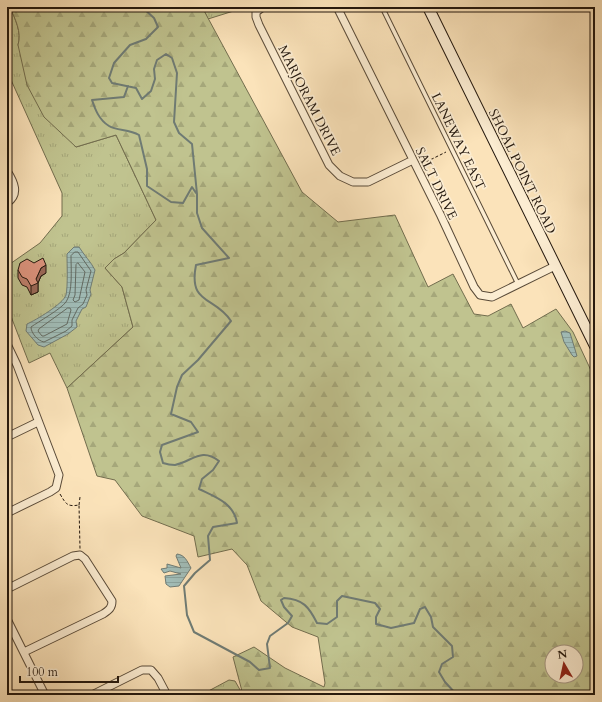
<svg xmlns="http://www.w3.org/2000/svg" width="602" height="702" font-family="Cardo,serif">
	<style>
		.grass { fill: url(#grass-tufts); stroke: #726d4e }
		.forest { fill: url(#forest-firs); stroke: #726d4e; fill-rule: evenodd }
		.water { fill: url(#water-rules); stroke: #6f7b74 }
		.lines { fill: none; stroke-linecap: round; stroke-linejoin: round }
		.shore { stroke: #626a62; stroke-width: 1 }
		.stream { stroke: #6f7b74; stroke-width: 2 }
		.lane-casing { stroke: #594a38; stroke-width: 5.5 }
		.street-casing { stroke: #594a38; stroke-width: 9 }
		.secondary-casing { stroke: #23170d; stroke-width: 12 }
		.path { stroke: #23170d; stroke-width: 1; stroke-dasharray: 3 2; stroke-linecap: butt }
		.lane { stroke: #fcedd2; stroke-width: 3.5 }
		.street { stroke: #fcedd2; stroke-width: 7 }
		.secondary { stroke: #fcedd2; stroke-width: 10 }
		.wall { fill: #bf7f6c; stroke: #23170d }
		.shaded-wall { fill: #9b6858; stroke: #23170d }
		.building { fill: #de947e; stroke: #23170d }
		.labels { text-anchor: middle; stroke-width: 3.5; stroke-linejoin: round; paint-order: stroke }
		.street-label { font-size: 13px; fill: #23170d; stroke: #fcedd2 }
	</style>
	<defs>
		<pattern id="grass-tufts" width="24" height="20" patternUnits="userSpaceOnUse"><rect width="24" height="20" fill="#c0c38f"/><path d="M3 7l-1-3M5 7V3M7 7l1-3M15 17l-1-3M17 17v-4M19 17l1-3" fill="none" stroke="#a5a77a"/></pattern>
		<pattern id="forest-firs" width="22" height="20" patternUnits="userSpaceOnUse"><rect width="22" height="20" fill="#c0c38f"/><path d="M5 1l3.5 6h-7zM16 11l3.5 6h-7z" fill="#a5a77a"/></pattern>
		<pattern id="water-rules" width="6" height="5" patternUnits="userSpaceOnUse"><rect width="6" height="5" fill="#a1bdb8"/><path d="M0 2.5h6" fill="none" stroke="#8aa29d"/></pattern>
	</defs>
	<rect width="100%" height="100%" fill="#fbe3ba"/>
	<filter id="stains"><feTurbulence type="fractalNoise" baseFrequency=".005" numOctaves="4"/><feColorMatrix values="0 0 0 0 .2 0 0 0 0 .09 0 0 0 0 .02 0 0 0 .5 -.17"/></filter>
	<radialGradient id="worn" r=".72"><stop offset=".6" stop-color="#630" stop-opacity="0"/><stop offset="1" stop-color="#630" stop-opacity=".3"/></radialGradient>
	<path class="grass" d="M7 7H10C15 19 22 32 18 45L76 147 116 135 156 220 124 253 114 259 105 268 122 287 133 327 67 388 50 353 29 363 7 306V266L40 243 62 216V193L7 71Z
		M202 7H241L240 9 208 19Z
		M229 680 235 681 243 695H201Z"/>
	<path class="forest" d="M10 7H202L302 192 338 222 395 215 428 287 453 274 474 314 488 316 511 304 523 328 556 309 573 332 595 379V695H243L233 657 254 647 285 668 324 687 325 683 318 637 292 627 261 601 247 565 232 549 198 557 194 536 142 516 115 480 97 476 67 388 133 327 122 287 105 268 114 259 124 253 156 220 116 135 76 147 44 117 27 85 18 45C22 32 15 19 10 7ZM552 652H576V676H552Z"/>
	<path class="water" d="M74 247H79C84 255 91 262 95 270L90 290 91 294 86 307 82 309 76 321 77 327 68 334 44 347 38 345 26 331 27 324C36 320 63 304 66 295 68 286 67 264 67 254Z
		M565 331 570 333 577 356 574 357 572 355 564 342 561 332Z
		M177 554C185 555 187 561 191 568L179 586 170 587 166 584 165 576 181 574 170 571 164 573 161 569 167 568V564L181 568 176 556Z"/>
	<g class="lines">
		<path class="shore" d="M75 252H78L91 271 86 290 87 295 83 304 78 308 72 320V326L66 331 44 342C38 341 31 333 31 327 38 322 61 309 66 302 73 292 71 269 71 256Z
			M78 263 85 272 79 300 75 302 73 300 75 295 76 265Z
			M68 308H70L71 310 67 324 44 336H42L38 331 39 329Z"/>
		<path class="stream" d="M142 7 154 18 158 27 146 39 130 45 114 63 109 78 112 83 136 88 142 99 151 91 155 79 154 69 157 60 166 54 172 58 177 73 174 122 179 133 192 144 197 194V213L202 228 229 258 196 265C188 305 215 296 231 321L198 360 182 375 177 387 171 414 191 422 198 432 162 445 160 452 163 463C166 464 171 465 175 465 193 461 201 447 219 461L213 470 202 479 199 489C215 497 234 503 237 523L213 527 208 536 210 560 195 573 184 586 187 615 194 632 250 662 259 670 270 668 267 644 270 636 288 623 292 616 284 607 281 600 284 598C303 599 309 607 317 623L327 624 337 617V601L342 596 375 603 380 609 376 617V624L391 628 414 623 420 609 425 607 431 617 433 627 452 646 453 657 442 664 439 672 445 682 457 695
			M128 86 124 97 92 100C95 109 99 120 109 126 117 131 129 129 139 135L147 169V186L171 202 183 203 192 187 196 193"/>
		<defs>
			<path id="lane" d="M382 7 518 284"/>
			<path id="street" d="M263 7 256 12V17L259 25 329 165 340 176 353 182H368L413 160
				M337 7 441 216 474 287 480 295 492 297 555 266
				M7 171C14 182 20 194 7 203
				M7 344 17 365 59 475 56 488 50 492 7 513
				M7 437 38 422
				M7 589 73 556 80 555 85 559 112 601C112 608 109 610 103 614L24 652
				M7 619 45 695
				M92 695 142 670H151L158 678 167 695"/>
			<path id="secondary" d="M428 7 595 346"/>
		</defs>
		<use href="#lane" class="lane-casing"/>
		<use href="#street" class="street-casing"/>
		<use href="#secondary" class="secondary-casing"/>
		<path class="path" d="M422 164 446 152
			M60 494C66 504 67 507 79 505L80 549
			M79 505 80 497
			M213 695 229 691"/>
		<use href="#lane" class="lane"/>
		<use href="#street" class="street"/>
		<use href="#secondary" class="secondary"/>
	</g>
	<path class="wall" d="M18 270 46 273 41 276 38 283V292L31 295 27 287 22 285 18 278Z"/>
	<path class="shaded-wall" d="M46 265V273L41 276 38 283V292L31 295V286L36 279 41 268Z"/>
	<path class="building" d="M43 258 46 265 41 268 36 279 38 283 31 286 27 279 22 277 18 270 20 263 27 259 34 263Z"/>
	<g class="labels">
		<g class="street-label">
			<text transform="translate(310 100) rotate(63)" y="5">MARJORAM DRIVE</text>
			<text transform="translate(459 141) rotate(64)" y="5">LANEWAY EAST</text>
			<text transform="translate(523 171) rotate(64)" y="5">SHOAL POINT ROAD</text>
			<text transform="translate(437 183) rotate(64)" y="5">SALT DRIVE</text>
		</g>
	</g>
	<rect width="602" height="702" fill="none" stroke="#fbe3ba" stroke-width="24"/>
	<rect x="8" y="8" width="586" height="686" fill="none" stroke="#23170d" stroke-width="2"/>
	<rect x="12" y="12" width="578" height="678" fill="none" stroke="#23170d"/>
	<g transform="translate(564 664) rotate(351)"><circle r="19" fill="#fcedd2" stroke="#a59783"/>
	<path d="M0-3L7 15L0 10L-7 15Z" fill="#8f2418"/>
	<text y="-6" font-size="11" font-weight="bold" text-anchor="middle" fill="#23170d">N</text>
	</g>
	<path d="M20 676v6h98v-6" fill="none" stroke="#23170d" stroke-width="2"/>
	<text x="26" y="676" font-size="12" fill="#23170d" stroke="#fcedd2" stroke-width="3" paint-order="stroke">100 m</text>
	<rect width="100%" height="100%" filter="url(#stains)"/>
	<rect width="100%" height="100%" fill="url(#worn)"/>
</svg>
